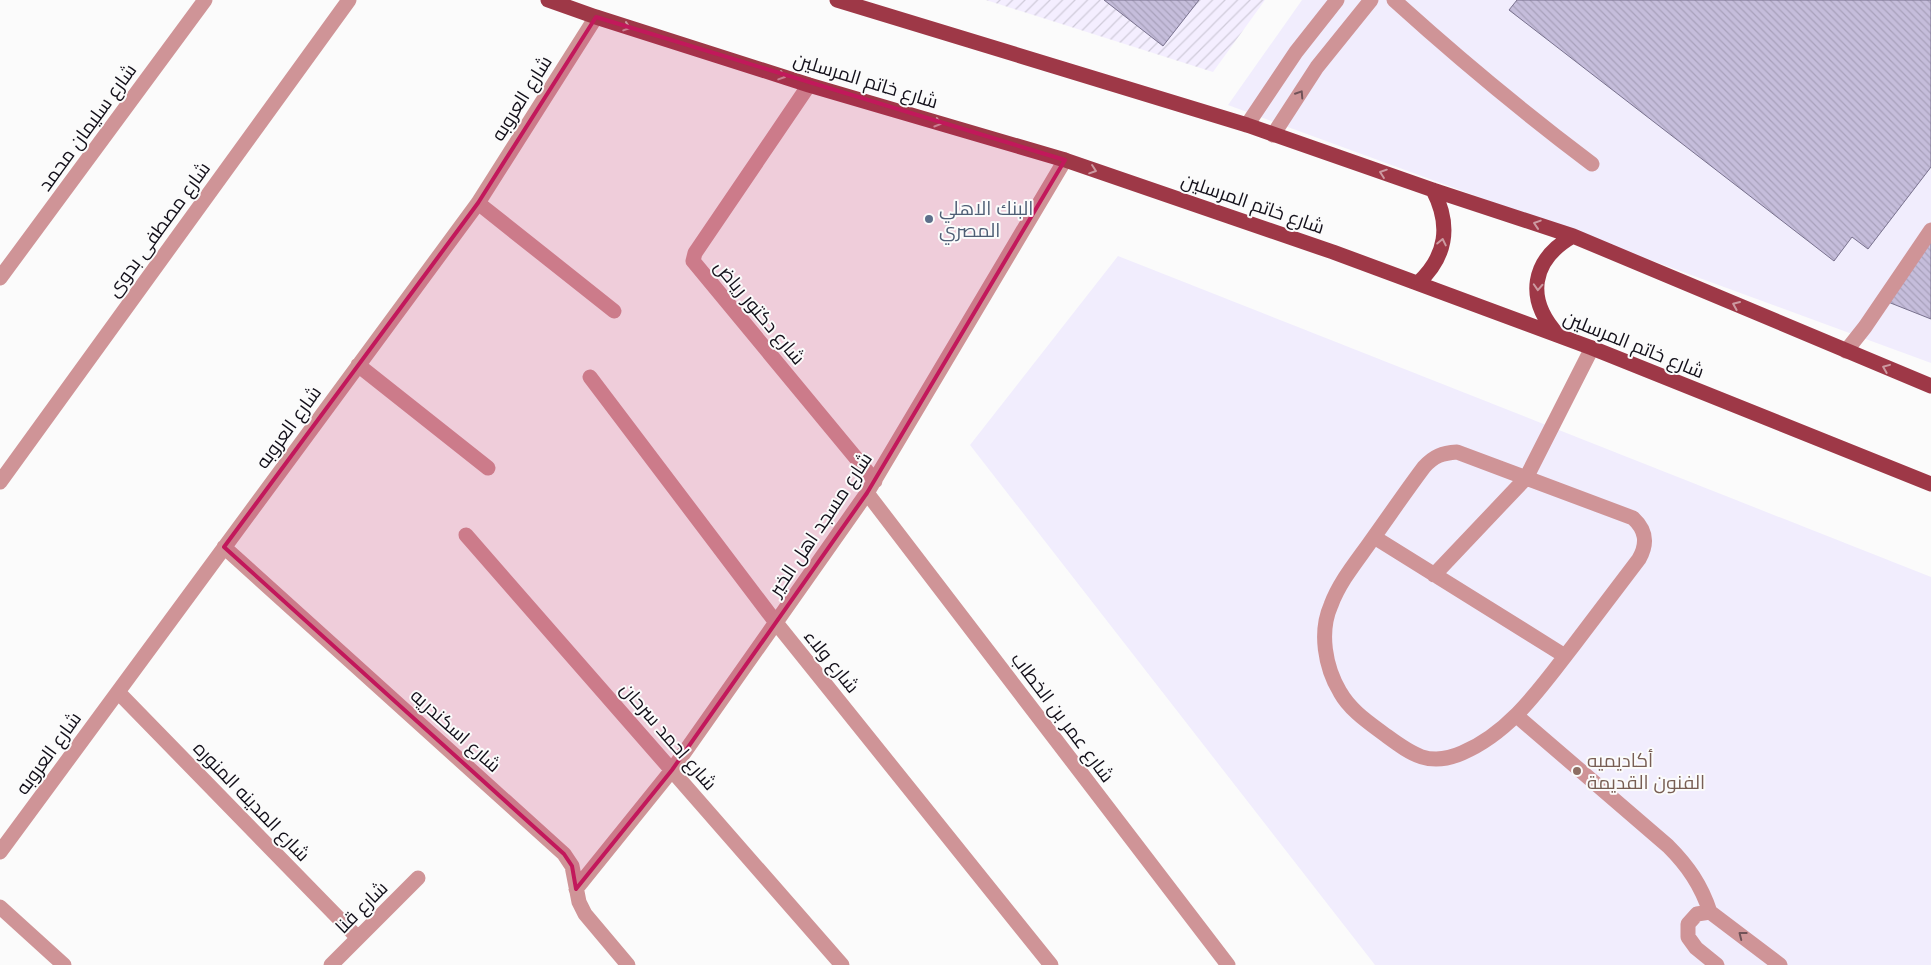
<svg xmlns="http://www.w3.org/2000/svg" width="1931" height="965" font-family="Mulish,Cairo,sans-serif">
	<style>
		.built { fill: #f1edfd }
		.industrial { fill: url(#industrial-furrows) }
		.building { fill: url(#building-back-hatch); stroke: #78718d }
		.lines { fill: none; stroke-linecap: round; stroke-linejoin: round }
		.minor { stroke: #cf9497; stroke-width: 15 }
		.major { stroke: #9e3847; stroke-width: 15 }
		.oneway { stroke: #cc9aa1 }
		.oneway2 { stroke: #705258 }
		.marked { fill: #c2185b; fill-opacity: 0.2; stroke: #c2185b; stroke-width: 4; stroke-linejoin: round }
		.service-dot { fill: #5c6f8a; stroke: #fbfbfb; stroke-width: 2 }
		.education-dot { fill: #8d6e63; stroke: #fbfbfb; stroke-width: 2 }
		.labels { text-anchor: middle; stroke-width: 4; stroke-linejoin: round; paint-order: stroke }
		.street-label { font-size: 19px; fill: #120f19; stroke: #fbfbfb }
		.service-label { font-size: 19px; fill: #4e5e75; stroke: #fbfbfb; text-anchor: start }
		.education-label { font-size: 19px; fill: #785e54; stroke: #fbfbfb; text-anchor: start }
	</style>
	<defs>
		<pattern id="industrial-furrows" width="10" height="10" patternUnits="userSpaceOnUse" patternTransform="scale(1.25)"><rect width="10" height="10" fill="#f4eeff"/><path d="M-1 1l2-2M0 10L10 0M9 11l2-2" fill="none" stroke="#d0cbda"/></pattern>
		<pattern id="building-back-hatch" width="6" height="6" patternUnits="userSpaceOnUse" patternTransform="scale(1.25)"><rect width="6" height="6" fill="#c5bddb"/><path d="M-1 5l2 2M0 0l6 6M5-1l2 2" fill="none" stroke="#a8a1bb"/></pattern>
	</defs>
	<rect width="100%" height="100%" fill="#fbfbfb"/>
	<path class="built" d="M1302 0H1931V363L1228 105Z
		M1118 256 1931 577V965H1375L970 445Z"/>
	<path class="industrial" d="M986 0H1265L1213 72Z"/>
	<path class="building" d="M1104 0H1199L1163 46Z
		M1517 0H1931V167L1868 249 1852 237 1834 261 1509 10Z
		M1931 237V319L1883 300Z"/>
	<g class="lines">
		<path class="minor" d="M1394 0C1458 58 1523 112 1592 164
			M809 85 695 253 693 261 875 481
			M1247 125 1296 52 1337 0
			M1273 135 1317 67 1371 0
			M478 203 614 311
			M0 278 205 0
			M1846 351 1865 327 1931 230
			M358 365 488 468
			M590 377 777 624 1051 965
			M1457 452 1633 518C1646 530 1648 543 1639 559 1617 588 1595 617 1573 646 1541 687 1511 732 1462 753 1428 768 1410 753 1384 734 1368 722 1350 710 1340 692 1325 667 1319 632 1331 605 1340 581 1357 561 1371 541 1389 516 1406 491 1424 467 1434 456 1442 453 1457 452Z
			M0 482 349 0
			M867 493 1228 965
			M466 535 842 965
			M1374 537 1565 656
			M224 547 564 854 572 866 579 902 585 914 628 965
			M1434 575 1526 478 1592 348
			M118 692 358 938
			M1517 716 1668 846C1688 866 1701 885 1710 912
			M0 852 478 203 596 17
			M576 889 672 770 867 493 1065 160
			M0 907 64 965
			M331 965 418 878
			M1717 965 1696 948 1688 937V924L1697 914 1710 912 1780 965"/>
		<path class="major" d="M548 0 596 17 809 85 1065 160 1333 252 1592 348 1931 484
			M837 0 1247 125 1433 190 1573 236 1931 386
			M1418 283C1447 256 1451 225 1433 190
			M1558 335C1525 299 1531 260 1573 236"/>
	</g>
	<defs><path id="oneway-chevron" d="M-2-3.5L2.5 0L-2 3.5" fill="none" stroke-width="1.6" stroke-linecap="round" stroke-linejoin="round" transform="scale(1.25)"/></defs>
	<g class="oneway">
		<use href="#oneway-chevron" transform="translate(627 27) rotate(18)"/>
		<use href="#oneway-chevron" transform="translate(782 76) rotate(18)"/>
		<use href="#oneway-chevron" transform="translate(938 123) rotate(16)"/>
		<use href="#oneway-chevron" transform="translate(1093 170) rotate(19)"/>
		<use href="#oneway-chevron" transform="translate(1383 173) rotate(-161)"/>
		<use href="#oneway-chevron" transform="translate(1537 224) rotate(-162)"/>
		<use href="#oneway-chevron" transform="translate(1442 242) rotate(-78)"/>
		<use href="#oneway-chevron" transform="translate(1538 287) rotate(93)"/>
		<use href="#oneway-chevron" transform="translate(1736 305) rotate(-157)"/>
		<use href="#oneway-chevron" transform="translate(1886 368) rotate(-158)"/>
	</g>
	<g class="oneway2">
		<use href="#oneway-chevron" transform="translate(1300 94) rotate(-57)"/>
		<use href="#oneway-chevron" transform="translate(1742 935) rotate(-142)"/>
	</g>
	<path class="marked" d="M596 17 1065 160 867 493 672 770 576 889 572 866 564 854 224 547 478 203Z"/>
	<circle class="service-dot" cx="929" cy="219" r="5"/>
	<circle class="education-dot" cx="1577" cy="771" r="5"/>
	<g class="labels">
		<g class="street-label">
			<text transform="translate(866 80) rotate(17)" y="7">شارع خاتم المرسلين</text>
			<text transform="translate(521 98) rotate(-58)" y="7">شارع العروبه</text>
			<text transform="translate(87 127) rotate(-54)" y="7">شارع سليمان محمد</text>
			<text transform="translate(1253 203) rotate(19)" y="7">شارع خاتم المرسلين</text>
			<text transform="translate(158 229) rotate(-54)" y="7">شارع مصطفى بدوى</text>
			<text transform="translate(760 312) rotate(50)" y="7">شارع دكتور رياض</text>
			<text transform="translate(1634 344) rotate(22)" y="7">شارع خاتم المرسلين</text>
			<text transform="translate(288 427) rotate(-54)" y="7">شارع العروبه</text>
			<text transform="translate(820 524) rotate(-56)" y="7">شارع مسجد اهل الخير</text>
			<text transform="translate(832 661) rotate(51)" y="7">شارع ولاء</text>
			<text transform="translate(1063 717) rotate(53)" y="7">شارع عمر بن الخطاب</text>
			<text transform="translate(456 730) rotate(42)" y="7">شارع اسكندريه</text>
			<text transform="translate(669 736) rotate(49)" y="7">شارع احمد سرحان</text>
			<text transform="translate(48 753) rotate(-54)" y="7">شارع العروبه</text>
			<text transform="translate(252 801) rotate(46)" y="7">شارع المدينه المنوره</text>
			<text transform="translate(361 907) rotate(-45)" y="7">شارع قنا</text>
		</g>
		<g class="service-label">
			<text x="939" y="215">البنك الاهلي<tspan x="939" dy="22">المصري</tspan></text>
		</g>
		<g class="education-label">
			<text x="1587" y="767">أكاديميه<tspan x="1587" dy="22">الفنون القديمة</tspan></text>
		</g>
	</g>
</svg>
